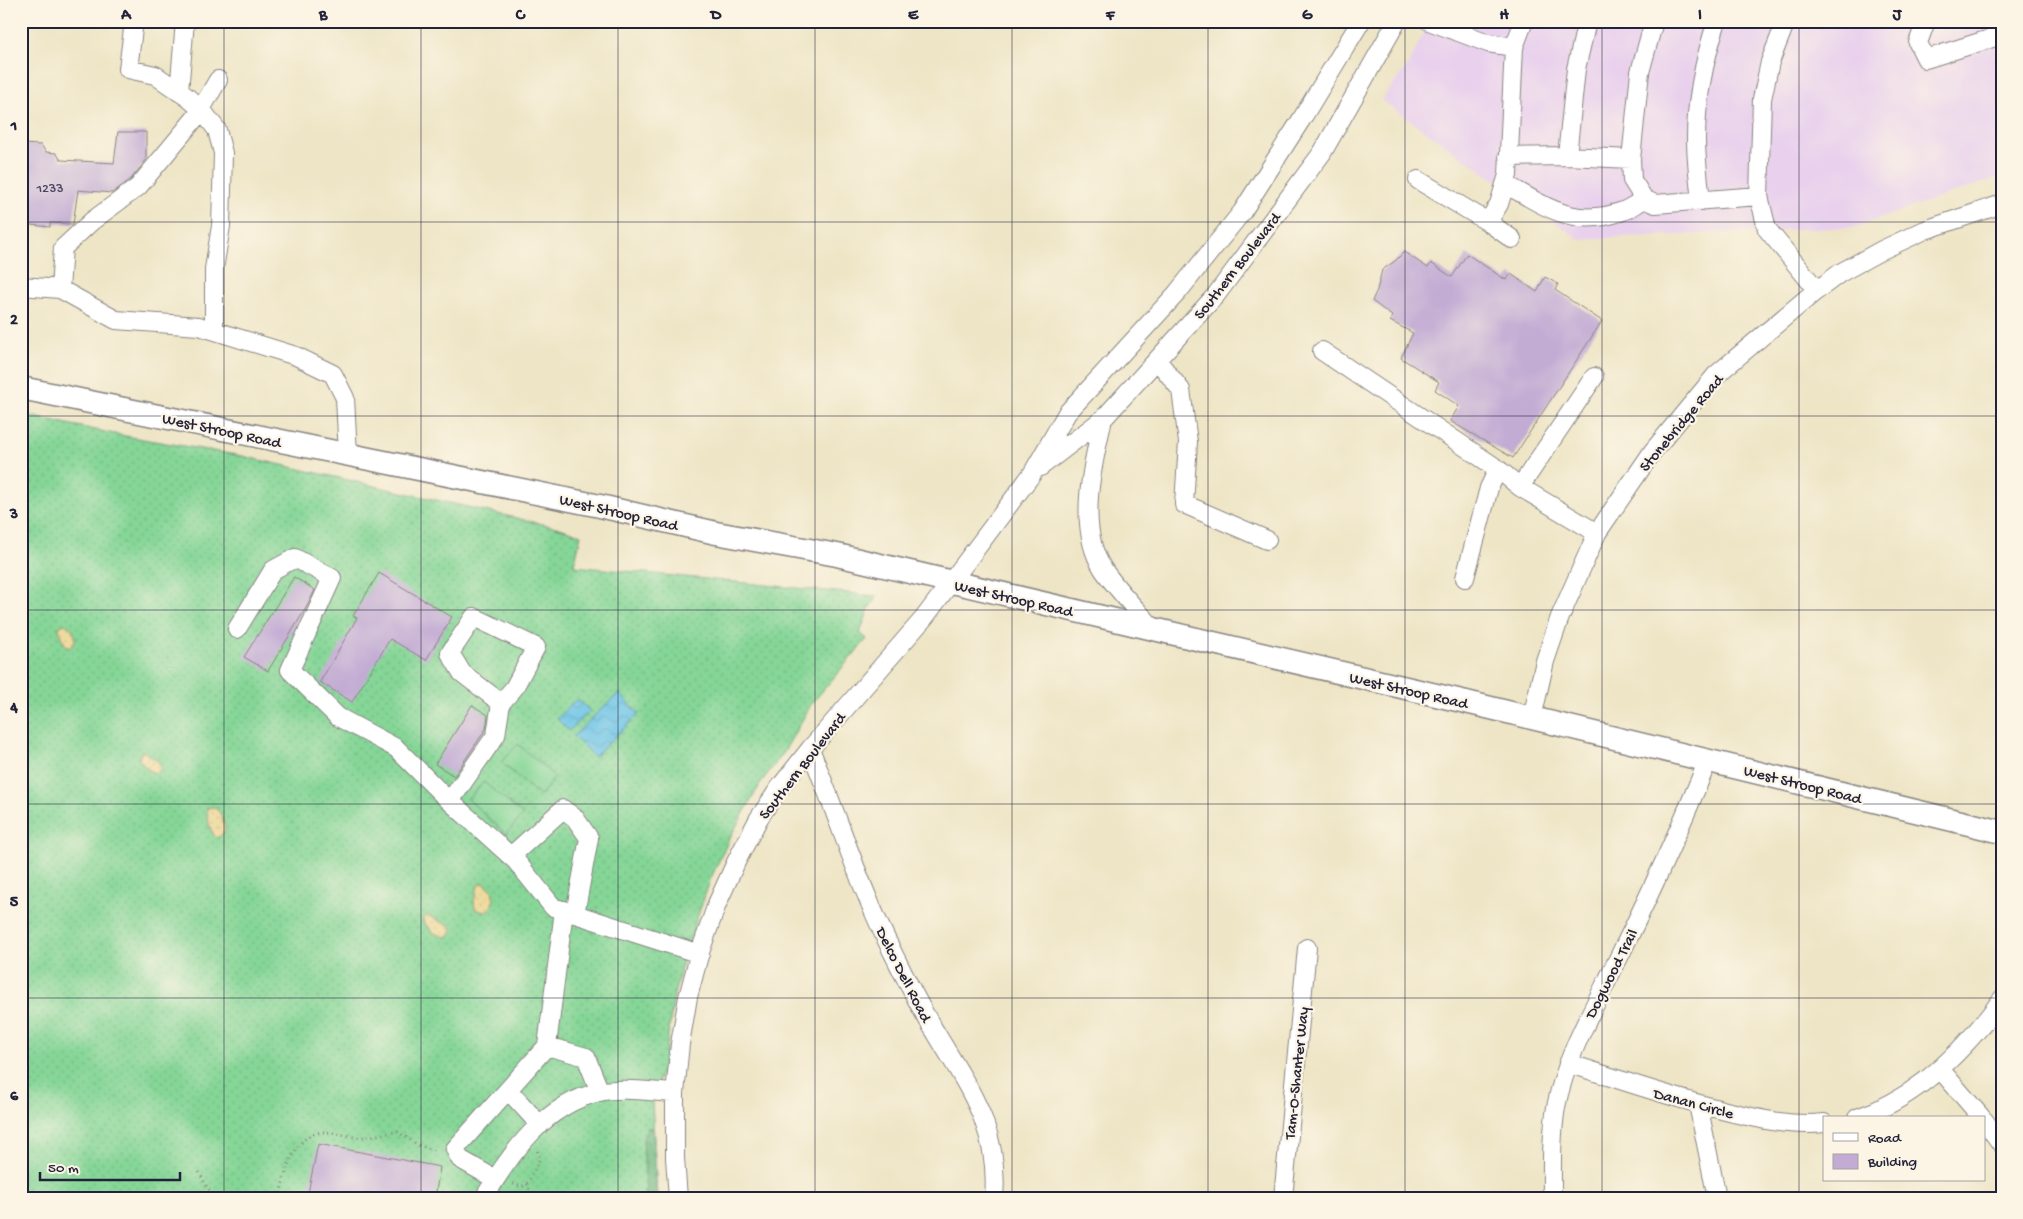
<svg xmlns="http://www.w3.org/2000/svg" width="2023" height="1219" font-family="'Gochi Hand',sans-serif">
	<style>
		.built { fill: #e9d1ed }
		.grass { fill: url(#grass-dots); stroke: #547c69 }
		.forest { fill: url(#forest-crowns); stroke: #476c5e }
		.sand { fill: url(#sand-dots); stroke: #887e6c }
		.pitch { fill: #85d697; stroke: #547c69 }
		.water { fill: url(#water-waves); stroke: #467392 }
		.building { fill: #c2acd4 }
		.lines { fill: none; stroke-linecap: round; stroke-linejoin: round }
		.minor-casing { stroke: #888480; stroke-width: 20 }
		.major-casing { stroke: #888480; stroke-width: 25 }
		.path { stroke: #888480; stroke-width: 3; stroke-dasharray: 1 4; stroke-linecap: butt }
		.minor { stroke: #fff; stroke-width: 18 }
		.major { stroke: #fff; stroke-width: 22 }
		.grid { fill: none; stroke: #22223b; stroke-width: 1; stroke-opacity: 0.55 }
		.labels { text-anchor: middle; stroke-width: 4.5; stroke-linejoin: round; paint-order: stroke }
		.number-label { font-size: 14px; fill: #4a4461 }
		.street-label { font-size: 16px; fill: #22223b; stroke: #fcf5e5 }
		.neatline { fill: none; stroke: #22223b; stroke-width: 2 }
		.grid-label { font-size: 16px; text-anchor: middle; font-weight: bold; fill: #22223b }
	</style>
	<defs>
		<pattern id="grass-dots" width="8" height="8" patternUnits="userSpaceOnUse" patternTransform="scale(1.25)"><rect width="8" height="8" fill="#85d697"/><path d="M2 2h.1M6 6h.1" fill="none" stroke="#73b783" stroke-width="1.8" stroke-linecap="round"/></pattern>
		<pattern id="forest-crowns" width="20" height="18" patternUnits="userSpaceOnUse" patternTransform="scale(1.25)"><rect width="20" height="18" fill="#6cb780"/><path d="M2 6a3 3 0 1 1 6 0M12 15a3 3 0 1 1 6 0" fill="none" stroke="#58946a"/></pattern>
		<pattern id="sand-dots" width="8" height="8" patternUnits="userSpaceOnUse" patternTransform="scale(1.25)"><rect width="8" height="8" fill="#eeda9e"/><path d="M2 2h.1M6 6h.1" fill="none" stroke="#ccbb89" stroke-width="1.8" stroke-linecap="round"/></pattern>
		<pattern id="water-waves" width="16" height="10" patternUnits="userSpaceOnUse" patternTransform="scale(1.25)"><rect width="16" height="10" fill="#6bc4e8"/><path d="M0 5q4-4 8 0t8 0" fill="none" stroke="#5ca8c8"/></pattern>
	</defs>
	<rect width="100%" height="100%" fill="#fcf5e5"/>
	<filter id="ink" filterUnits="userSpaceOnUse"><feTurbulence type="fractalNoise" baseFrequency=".02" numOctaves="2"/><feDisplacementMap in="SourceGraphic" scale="10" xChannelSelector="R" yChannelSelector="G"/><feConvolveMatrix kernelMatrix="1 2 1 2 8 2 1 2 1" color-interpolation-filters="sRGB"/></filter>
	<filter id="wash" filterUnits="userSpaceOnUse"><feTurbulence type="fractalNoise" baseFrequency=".0096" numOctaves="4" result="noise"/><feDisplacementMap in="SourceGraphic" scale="20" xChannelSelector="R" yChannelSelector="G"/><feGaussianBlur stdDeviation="1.12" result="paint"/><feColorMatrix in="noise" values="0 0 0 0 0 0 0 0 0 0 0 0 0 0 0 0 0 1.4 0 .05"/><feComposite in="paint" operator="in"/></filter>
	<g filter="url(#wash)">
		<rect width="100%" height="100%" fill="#eee5c6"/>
		<path class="built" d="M1429 21H2002V176L1855 227 1579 239 1381 100 1409 64Z"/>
		<path class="grass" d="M21 414 119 435 242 456 560 528 581 535 574 566 877 596 869 608 860 633 867 639 812 703 782 755 762 781 729 839 711 878 686 950 674 995 664 1064 652 1099 657 1198H21Z"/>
		<path class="forest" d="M648 1128H653L657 1198H646L643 1138Z"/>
		<path class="sand" d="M65 624C73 628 77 635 74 644L69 648C62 642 60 635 59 627Z
			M142 750 159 762 161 768 157 773C150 774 142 764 139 759Z
			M214 807C223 814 225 823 224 833L217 838C210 834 207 816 207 808Z
			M484 883 492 890 494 900 490 909 484 912 475 909 474 901 478 885Z
			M427 915 441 922 450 925 452 930 450 935 445 937 434 933 423 921V919Z"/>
		<path class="pitch" d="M518 744 555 777 540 796 501 762Z
			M484 782 523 815 506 834 468 799Z"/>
		<path class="water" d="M619 693 639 714 594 757 573 736Z
			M577 699 590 711 569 731 557 719Z"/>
		<g id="blocks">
			<path class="building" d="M118 132H146V160L131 179 112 193 78 190 73 224 50 223V227L21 224V144L41 145 46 152 56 153 61 160 114 163Z
				M1404 252 1428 268 1431 263 1452 277 1467 254 1506 280 1511 274 1537 292 1545 277 1558 284 1555 290 1602 321 1513 458 1450 421 1459 406 1435 390 1439 382 1401 358 1413 333 1390 321 1392 316 1372 301 1377 290 1382 270 1395 261Z
				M379 573 452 617 426 660 390 639 352 702 320 682 357 618 353 616Z
				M294 577 315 590 306 608 268 671 244 657Z
				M472 705 488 715 486 729 454 776 435 764Z
				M318 1144 440 1167 435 1198H307Z"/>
		</g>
	</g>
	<g filter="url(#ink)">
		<use href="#blocks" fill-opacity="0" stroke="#888480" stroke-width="1"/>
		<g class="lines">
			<defs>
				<path id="minor" d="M134 21 128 69 155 75 187 97 201 109 217 130 223 153 221 226 214 269V330
					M1429 21 1488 43 1514 47
					M1654 21 1640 72 1631 159 1632 180 1644 199 1655 204 1759 196 1762 99 1770 62 1786 21
					M1926 21 1918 43 1926 59 2002 35
					M179 92 185 21
					M1567 156 1576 69 1587 21
					M1508 157 1567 156 1631 159
					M1418 180 1488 222 1512 239
					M1505 184C1545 206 1573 228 1620 212 1628 210 1636 204 1644 199
					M1759 196 1767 229 1817 290
					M1701 201C1699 181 1696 160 1696 139 1696 98 1704 60 1717 21
					M1488 222 1499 204 1508 175 1514 47 1524 21
					M21 286 60 289 116 320 199 326 296 356 333 374 345 398 348 455
					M60 289 63 248 92 221 138 187 197 116 218 80
					M1322 351 1498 469 1520 487 1597 533
					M1157 360 1181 390 1188 442 1184 504 1267 540
					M1103 419C1093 463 1076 527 1103 569 1117 590 1136 609 1153 628
					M1040 467 1103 419 1216 295 1322 153 1397 21
					M1520 487 1594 377
					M1465 578 1489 488 1498 469
					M237 629 273 570 295 558 332 578 290 670 338 717 396 748 442 794 516 861 553 907 700 954
					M1532 718 1545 661 1560 617 1597 533 1653 451 1716 375 1812 294 1840 273 1882 250 1925 230 2002 204
					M810 749C837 813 857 880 888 943 903 973 918 1005 936 1033 969 1089 1000 1129 994 1198
					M450 801 496 735 501 703 462 673 450 653 474 617 536 647 514 688 501 703
					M511 856 563 809 575 818 589 838 575 914
					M547 1046 586 1057 600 1092
					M1568 1063C1619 1080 1670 1097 1722 1110 1755 1118 1790 1127 1824 1123
					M1940 1069 1982 1118
					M508 1090 540 1125
					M1698 1104 1717 1198
					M1857 1118C1918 1098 1965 1050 2002 999
					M1984 1120 2002 1145
					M495 1179 460 1159 455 1149 547 1046 564 910
					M484 1198C511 1152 545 1105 599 1092 623 1087 651 1092 675 1093
					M678 1198 675 1158V1093L680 1044 688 997 700 952 717 904 737 860 759 818 780 787 810 749 924 618 1032 474 1067 413 1177 293 1242 212 1301 120 1361 21
					M1283 1198 1307 948
					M1552 1198C1552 1168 1551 1137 1556 1107 1567 1052 1595 1006 1619 957 1651 892 1681 827 1708 760"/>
				<path id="major" d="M21 388 600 506 716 533 837 555 1466 702 2002 832"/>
			</defs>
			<use href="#minor" class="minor-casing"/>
			<use href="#major" class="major-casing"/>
			<path class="path" d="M199 1172 207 1187 217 1198
				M513 1184 523 1186 529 1181 540 1158 537 1150
				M527 1184 533 1198
				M279 1198C285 1174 293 1133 324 1132 337 1132 350 1138 363 1137 374 1136 386 1133 398 1132L418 1145 437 1151"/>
			<use href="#minor" class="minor"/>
			<use href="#major" class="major"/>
		</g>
	</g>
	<path class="grid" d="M224 21V1198M421 21V1198M618 21V1198M815 21V1198M1012 21V1198M1208 21V1198M1405 21V1198M1602 21V1198M1799 21V1198M21 222H2002M21 416H2002M21 610H2002M21 804H2002M21 998H2002"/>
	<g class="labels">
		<g class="number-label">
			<text x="50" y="192">1233</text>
		</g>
		<g class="street-label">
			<text transform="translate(1236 265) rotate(-52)" y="6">Southern Boulevard</text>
			<text transform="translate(1680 422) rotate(-50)" y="6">Stonebridge Road</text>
			<text transform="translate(222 429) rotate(12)" y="6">West Stroop Road</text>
			<text transform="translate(619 511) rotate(13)" y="6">West Stroop Road</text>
			<text transform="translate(1014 597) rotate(13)" y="6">West Stroop Road</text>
			<text transform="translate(1409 689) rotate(13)" y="6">West Stroop Road</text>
			<text transform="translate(801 765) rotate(-52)" y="6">Southern Boulevard</text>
			<text transform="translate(1803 783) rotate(14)" y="6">West Stroop Road</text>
			<text transform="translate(1610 973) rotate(-63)" y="6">Dogwood Trail</text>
			<text transform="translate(905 974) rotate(63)" y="6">Delco Dell Road</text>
			<text transform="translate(1295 1073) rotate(-84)" y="6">Tam-O-Shanter Way</text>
			<text transform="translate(1694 1102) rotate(15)" y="6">Danan Circle</text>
		</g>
	</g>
	<rect width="2023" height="1219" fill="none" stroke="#fcf5e5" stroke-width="55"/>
	<rect x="1823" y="1116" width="162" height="65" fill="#fcf5e5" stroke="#a5a1a1"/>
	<rect x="1833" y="1133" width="25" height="8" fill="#ffffff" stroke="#a5a1a1"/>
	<text x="1868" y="1142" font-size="15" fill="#22223b">Road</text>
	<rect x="1833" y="1154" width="25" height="15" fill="#c2acd4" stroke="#a5a1a1"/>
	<text x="1868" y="1166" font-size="15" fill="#22223b">Building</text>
	<path d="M40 1172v8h140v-8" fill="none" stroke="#22223b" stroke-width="2.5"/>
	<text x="48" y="1172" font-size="15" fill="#22223b" stroke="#fcf5e5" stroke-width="4" paint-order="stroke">50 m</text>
	<rect x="28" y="28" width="1968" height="1164" class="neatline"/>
	<g class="grid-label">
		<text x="126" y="19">A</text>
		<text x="323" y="19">B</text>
		<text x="520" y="19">C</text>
		<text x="716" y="19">D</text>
		<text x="913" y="19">E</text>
		<text x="1110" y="19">F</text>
		<text x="1307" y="19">G</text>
		<text x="1504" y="19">H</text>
		<text x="1700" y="19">I</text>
		<text x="1897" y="19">J</text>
		<text x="14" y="130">1</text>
		<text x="14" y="324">2</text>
		<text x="14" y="518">3</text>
		<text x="14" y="712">4</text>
		<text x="14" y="906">5</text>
		<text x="14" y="1100">6</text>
	</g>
</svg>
